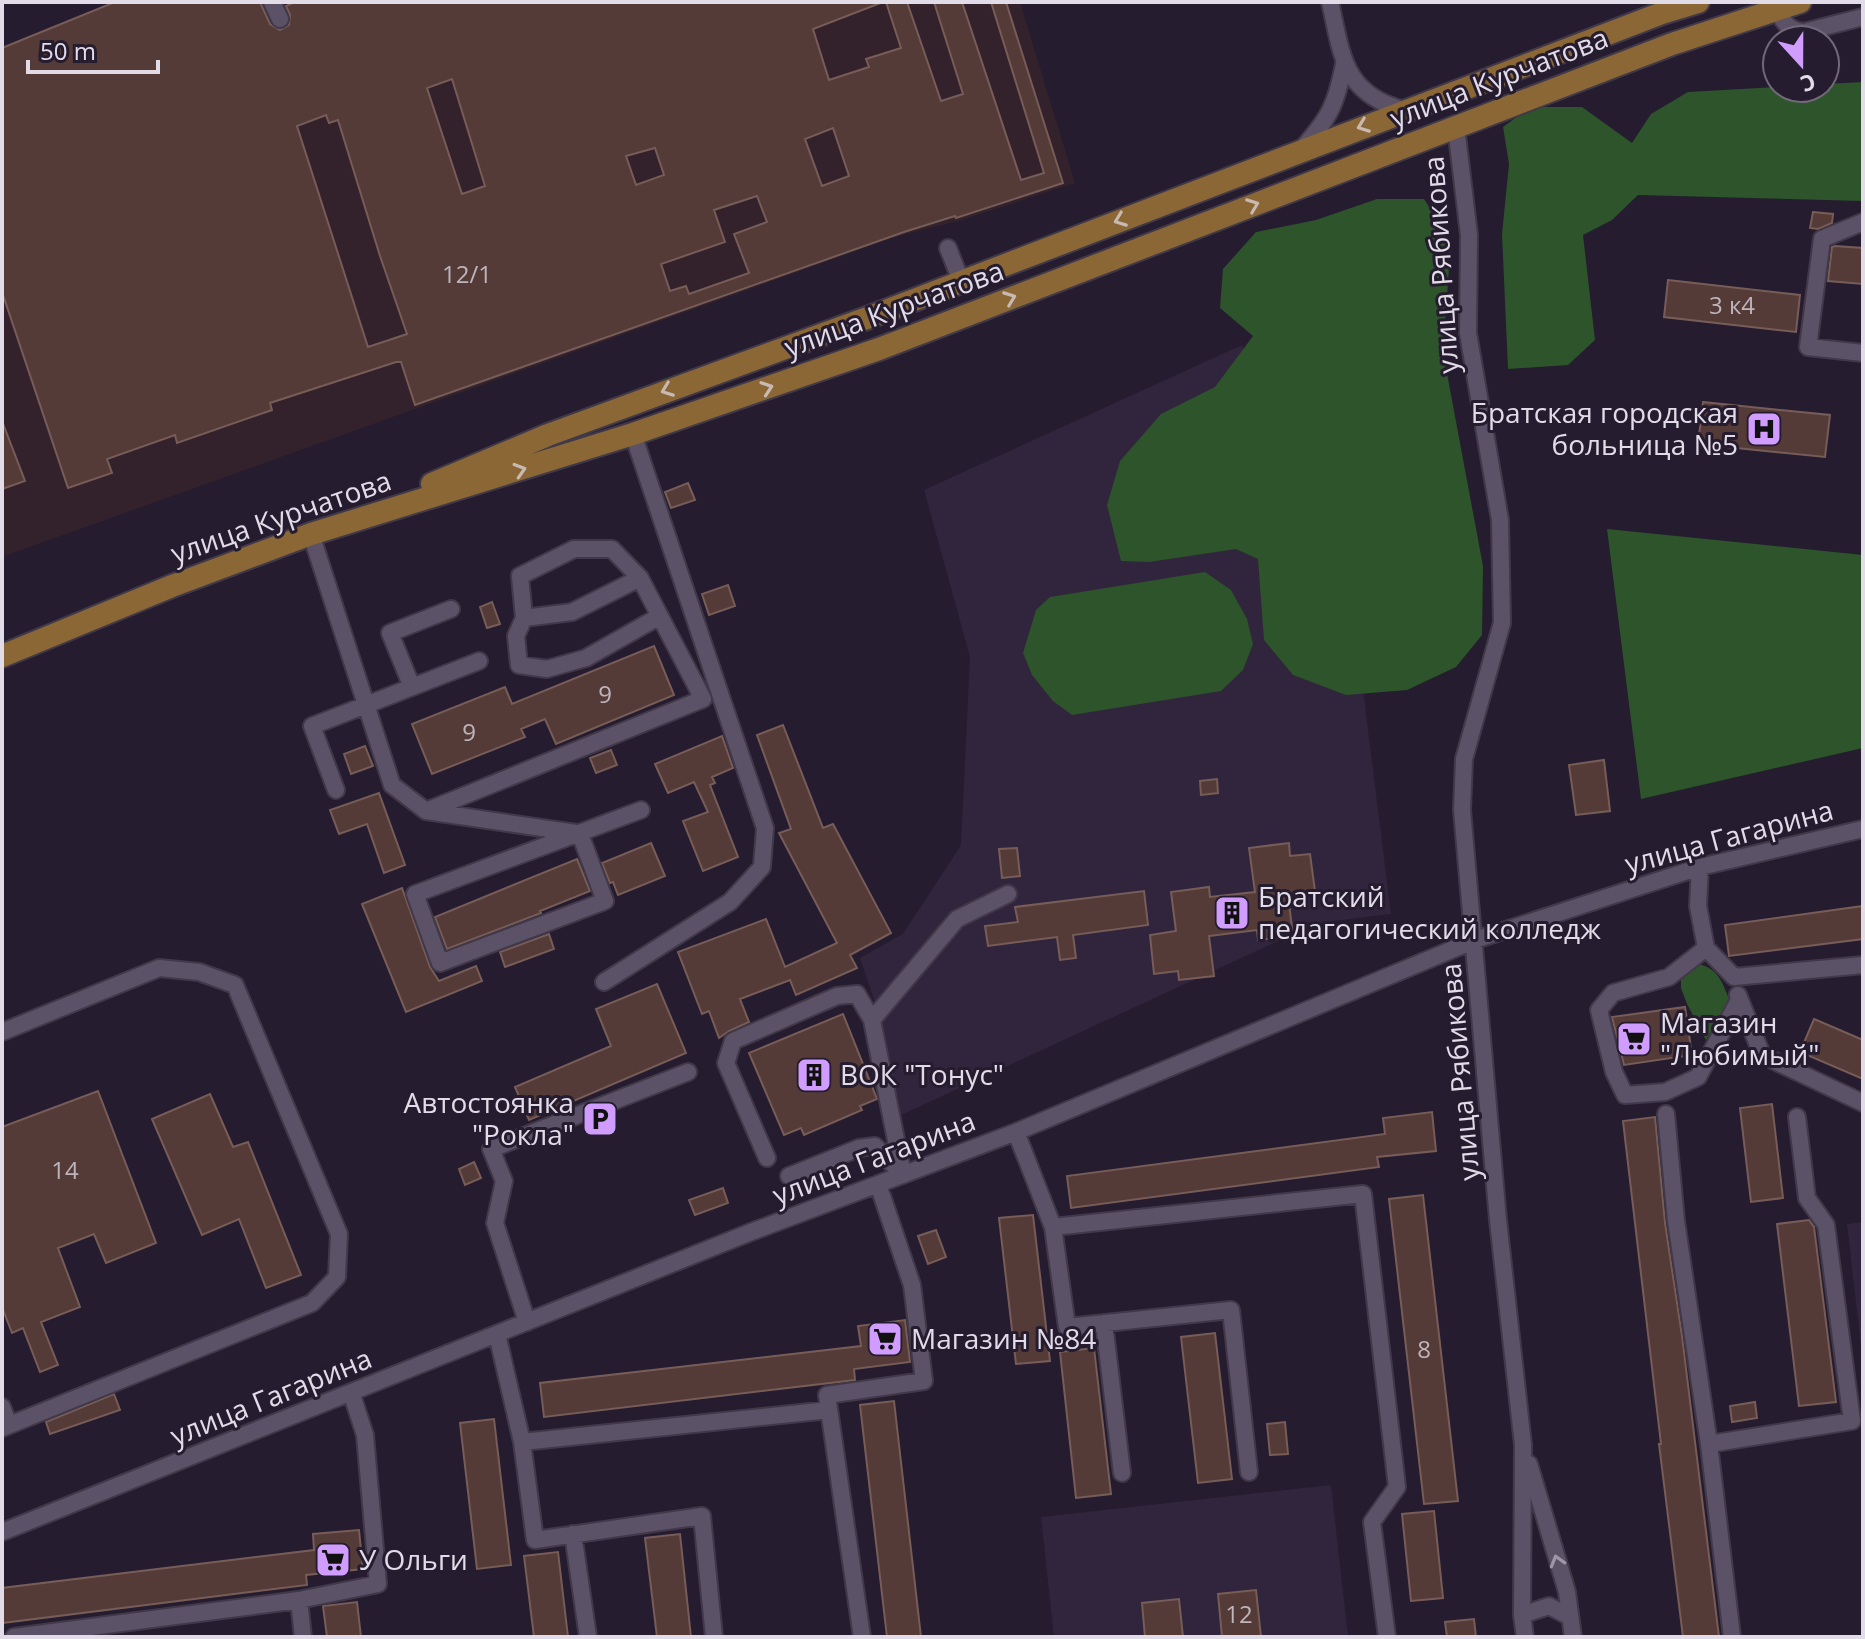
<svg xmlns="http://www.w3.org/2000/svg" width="1865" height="1639" font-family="'Open Sans',sans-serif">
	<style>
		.built { fill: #31253d }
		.industrial { fill: #33222b }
		.green { fill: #2d542a }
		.building { fill: #543b37; stroke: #775c58; stroke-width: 2; fill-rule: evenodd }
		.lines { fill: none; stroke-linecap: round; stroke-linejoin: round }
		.minor-casing { stroke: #413949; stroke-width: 20 }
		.major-casing { stroke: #413949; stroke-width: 26 }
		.minor { stroke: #5c5268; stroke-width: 16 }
		.major { stroke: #8a6735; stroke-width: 22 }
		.oneway { stroke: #c8b9b3 }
		.oneway2 { stroke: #9f97a8 }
		.labels { text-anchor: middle; stroke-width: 6; stroke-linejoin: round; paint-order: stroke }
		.number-label { font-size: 24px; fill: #beb4bc }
		.street-label { font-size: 28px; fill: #e2dce9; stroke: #251c2f }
		.poi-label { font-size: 28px; fill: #e2dce9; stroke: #251c2f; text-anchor: start }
	</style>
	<rect width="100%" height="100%" fill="#251c2f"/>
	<path class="built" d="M1242 345 1356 634 1391 914 1317 923 901 1115 884 1029 860 958 903 934 961 845 970 657 924 490Z
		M1863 1222V1363L1847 1224Z
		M1331 1485 1348 1637H1054L1041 1517Z"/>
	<path class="industrial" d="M115 2H1020L1075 183 962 220 895 237 2 557V48Z"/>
	<path class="green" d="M1863 82V201L1638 195 1612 220 1583 235 1595 340 1568 365 1508 369 1502 234 1509 164 1503 127 1530 107H1582L1632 143 1651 114 1688 92 1777 87 1825 88V84Z
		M1377 199H1424L1451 241 1443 352 1483 566 1482 635 1456 667 1407 690 1346 695 1293 675 1264 640 1258 559 1236 549 1149 562 1121 561 1107 505 1120 461 1161 414 1215 387 1253 336 1220 308 1223 269 1256 232 1316 220Z
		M1607 529 1863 555V748L1641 799Z
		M1205 572 1231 590 1247 619 1253 644 1243 670 1221 691 1072 715 1053 701 1032 675 1023 653 1036 610 1050 597Z
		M1696 963C1719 969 1721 980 1730 1001L1706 1040 1687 1004 1681 988V975Z"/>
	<path class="building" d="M115 2H260L270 24 280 30 289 25 290 15 286 6 295 2H883L813 29 829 80 869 67 866 59 901 48 886 2H907L941 101 963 94 934 2H962L1021 180 1044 173 991 2H1006L1063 183 956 218 955 216 904 232 415 405 401 362H396L270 403 272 410 177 443 175 435 107 459 112 473 68 488 2 292V48ZM452 79 485 186 462 194 427 88ZM326 115 329 123 338 120 380 256 407 334 368 347 297 126ZM833 128 849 176 822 186 805 139ZM655 148 664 175 636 185 626 156ZM757 196 767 222 734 234 749 273 689 294 686 286 670 291 661 264 725 242 714 210Z
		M1813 212 1833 214 1832 223 1818 229 1810 228Z
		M1835 246 1863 248V284L1828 281 1832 247Z
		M1668 280 1800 295 1796 332 1664 317Z
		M1703 402 1830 415 1825 457 1698 444Z
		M2 421 25 481 2 489Z
		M688 483 695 500 671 508 665 492Z
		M728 585 735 606 709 615 702 594Z
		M492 602 500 624 487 628 480 607Z
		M654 646 674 695 556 744 545 719 521 729 525 737 432 774 412 724 505 687 512 704Z
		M783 725 823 828 833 824 891 933 850 955 857 968 796 995 790 980 740 999 749 1022 729 1031 719 1038 709 1011 702 1014 678 952 766 919 785 967 837 943 779 833 791 829 757 735Z
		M722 736 733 768 712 777 715 783 710 785 738 857 703 871 683 821 708 812 694 782 668 793 655 764Z
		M365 746 373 766 351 774 344 754Z
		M611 750 617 765 596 773 590 758Z
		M1604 760 1610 811 1576 815 1569 765Z
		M1217 779 1218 793 1201 795 1200 781Z
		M379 793 405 865 384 873 367 824 339 834 330 810Z
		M651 843 665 876 618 895 613 882 610 883 602 863Z
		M1289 843 1290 856 1310 854 1315 891 1288 895 1293 936 1258 940 1257 930 1209 936 1214 976 1179 980 1178 971 1154 974 1150 935 1176 931 1171 892 1209 887 1210 897 1255 892 1249 848Z
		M1017 848 1020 876 1002 878 999 849Z
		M577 859 590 891 540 911 541 913 447 949 435 917Z
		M402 888 430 967 439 981 476 966 482 981 406 1012 362 904Z
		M1144 891 1148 925 1073 935 1076 958 1060 960 1057 937 988 946 985 926 1018 922 1015 907Z
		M1863 906V939L1729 956 1725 925Z
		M549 934 554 949 505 967 500 952Z
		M657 984 686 1053 529 1120 515 1087 611 1046 596 1009Z
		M1685 1007 1692 1055 1624 1065 1612 1017Z
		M843 1014 877 1099 860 1106 862 1110 804 1135 801 1128 784 1135 749 1053Z
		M1814 1019 1863 1040V1079L1800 1052Z
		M98 1091 156 1243 106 1263 94 1234 58 1248 80 1307 41 1322 58 1365 40 1372 23 1328 12 1333 2 1307V1127Z
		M210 1094 233 1147 248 1142 301 1275 266 1288 239 1219 202 1235 152 1119Z
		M1772 1104 1783 1198 1751 1202 1740 1108Z
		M1432 1112 1436 1151 1377 1157 1379 1167 1071 1208 1067 1176 1385 1134 1383 1118Z
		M1655 1117 1665 1223 1682 1336 1719 1637H1683L1659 1444H1661L1623 1121Z
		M474 1162 481 1178 465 1185 459 1169Z
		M723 1188 728 1203 695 1215 689 1200Z
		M1423 1195 1458 1501 1424 1504 1389 1199Z
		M1033 1215 1050 1361 1016 1364 999 1218Z
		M1809 1220 1814 1227 1836 1402 1799 1406 1777 1224Z
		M936 1230 946 1257 928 1264 918 1236Z
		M905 1320 910 1362 854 1369 855 1380 544 1417 540 1383 861 1346 858 1326Z
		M1215 1333 1232 1479 1198 1483 1181 1337Z
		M1094 1348 1111 1494 1076 1498 1060 1352Z
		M114 1394 120 1410 50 1434 46 1422Z
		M894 1401 921 1637H887L860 1405Z
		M1755 1402 1757 1418 1732 1422 1730 1406Z
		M494 1419 511 1565 477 1569 460 1423Z
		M1285 1422 1288 1454 1270 1455 1267 1424Z
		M1434 1511 1443 1598 1411 1601 1402 1514Z
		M359 1530 363 1569 306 1575 307 1585 2 1623V1588L314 1550 313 1534Z
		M680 1534 691 1637H657L645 1538Z
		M558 1552 568 1637H534L524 1556Z
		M1256 1590 1261 1637H1222L1218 1594Z
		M1179 1599 1183 1637H1145L1142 1603Z
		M357 1602 361 1637H327L323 1606Z
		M1474 1619 1476 1637H1447L1445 1622Z"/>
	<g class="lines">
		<defs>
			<path id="minor" d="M272 2 280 19
				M1330 2C1342 55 1343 94 1404 110
				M1776 9C1784 22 1788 31 1804 32L1863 17
				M1456 127 1469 235 1468 333 1500 520 1502 623 1464 759 1462 810 1498 1220 1523 1445 1522 1615 1525 1637
				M1301 150C1329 118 1336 106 1344 64
				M1863 222 1822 239 1808 347 1863 353
				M948 248 961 281
				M311 534 392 785 426 811 576 833
				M524 618 516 636 519 665 547 669 586 658 660 616
				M412 687 390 633 451 609
				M336 790 312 726 479 661
				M426 811 703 699 640 578 612 549H574L520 576 524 618 572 612 640 578
				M580 834 605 901 440 963 415 894 641 810
				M1700 867 1698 906 1706 948 1734 977 1863 965
				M1706 948 1669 977 1613 993 1599 1010 1614 1072 1625 1095 1665 1092 1698 1077 1739 1000
				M604 982 730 902 762 867 765 828 633 434
				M1738 995 1762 1055 1863 1103
				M872 1020 957 919 1008 894
				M2 1032 159 968 199 972 235 985 339 1234 337 1277 312 1303 2 1428
				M1666 1114 1676 1221 1709 1444 1732 1637
				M1016 1132 1053 1227 1363 1194 1397 1487 1372 1522 1387 1637
				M767 1158 726 1063 733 1041 837 996 857 994 872 1020 903 1175
				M789 1176 859 1148 875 1146 902 1174
				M1053 1227 1067 1327 1231 1310 1249 1472
				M527 1322 495 1223 504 1181 491 1149 688 1072
				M1104 1323 1122 1473
				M497 1334 522 1442 829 1410
				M2 1407 9 1425
				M522 1442 535 1540 702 1516 714 1637
				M1709 1444 1852 1421 1826 1225 1807 1198 1797 1117
				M1529 1464 1567 1592 1573 1637
				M2 1532 751 1232 1016 1132 1475 940 1700 867 1863 829
				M573 1534 588 1637
				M1522 1615 1549 1606 1570 1617
				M14 1637 299 1600
				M303 1637 299 1600 378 1584 365 1435 351 1392
				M862 1637 827 1395 924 1381 912 1285 878 1184"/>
			<path id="major" d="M432 484 548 435 867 318 1662 13 1698 2
				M2 656 172 586 311 534 633 434 879 349 1672 44 1800 2"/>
		</defs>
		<use href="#minor" class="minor-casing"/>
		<use href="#major" class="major-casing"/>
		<use href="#minor" class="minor"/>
		<use href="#major" class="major"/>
	</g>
	<defs><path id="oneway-chevron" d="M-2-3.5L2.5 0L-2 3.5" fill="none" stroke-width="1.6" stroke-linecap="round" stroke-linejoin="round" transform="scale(2)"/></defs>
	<g class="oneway">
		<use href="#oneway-chevron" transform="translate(1363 126) rotate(159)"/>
		<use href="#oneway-chevron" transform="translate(1253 205) rotate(-21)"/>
		<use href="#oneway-chevron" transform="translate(1120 220) rotate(159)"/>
		<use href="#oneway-chevron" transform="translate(1010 298) rotate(-21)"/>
		<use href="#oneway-chevron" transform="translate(767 388) rotate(-19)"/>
		<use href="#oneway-chevron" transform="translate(667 390) rotate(159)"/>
		<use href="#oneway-chevron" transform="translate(520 470) rotate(-17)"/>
	</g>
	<use class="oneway2" href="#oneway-chevron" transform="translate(1557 1561) rotate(-106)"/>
	<defs>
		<symbol id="hospital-square" viewBox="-11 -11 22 22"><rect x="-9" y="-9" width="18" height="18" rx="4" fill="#d09dff" stroke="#251c2f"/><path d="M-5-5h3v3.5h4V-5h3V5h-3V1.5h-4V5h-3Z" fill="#111"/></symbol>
		<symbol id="building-square" viewBox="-11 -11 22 22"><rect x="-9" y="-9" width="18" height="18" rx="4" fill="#d09dff" stroke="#251c2f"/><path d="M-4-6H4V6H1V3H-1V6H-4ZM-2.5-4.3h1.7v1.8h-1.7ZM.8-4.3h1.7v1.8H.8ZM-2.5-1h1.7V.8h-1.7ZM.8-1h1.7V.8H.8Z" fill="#111"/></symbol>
		<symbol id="supermarket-square" viewBox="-11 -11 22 22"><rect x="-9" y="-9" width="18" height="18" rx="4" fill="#d09dff" stroke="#251c2f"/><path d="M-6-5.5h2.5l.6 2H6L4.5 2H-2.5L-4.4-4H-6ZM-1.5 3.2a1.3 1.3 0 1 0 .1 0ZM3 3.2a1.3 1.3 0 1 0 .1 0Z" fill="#111"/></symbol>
		<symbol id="parking-square" viewBox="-11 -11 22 22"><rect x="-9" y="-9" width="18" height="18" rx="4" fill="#d09dff" stroke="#251c2f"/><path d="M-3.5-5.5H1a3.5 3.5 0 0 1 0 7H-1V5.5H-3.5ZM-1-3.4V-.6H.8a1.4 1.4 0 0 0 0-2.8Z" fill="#111"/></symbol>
	</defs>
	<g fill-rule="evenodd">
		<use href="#hospital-square" x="1744" y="409" width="40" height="40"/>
		<use href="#building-square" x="1212" y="893" width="40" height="40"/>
		<use href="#supermarket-square" x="1614" y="1019" width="40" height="40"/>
		<use href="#building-square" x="794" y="1055" width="40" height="40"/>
		<use href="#parking-square" x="580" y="1099" width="40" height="40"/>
		<use href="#supermarket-square" x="865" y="1319" width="40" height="40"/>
		<use href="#supermarket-square" x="313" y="1540" width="40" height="40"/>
	</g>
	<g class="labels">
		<g class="number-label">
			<text x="467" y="283">12/1</text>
			<text x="1732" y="314">3 к4</text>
			<text x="605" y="703">9</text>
			<text x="469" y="741">9</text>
			<text x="65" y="1179">14</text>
			<text x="1424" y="1358">8</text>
			<text x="1239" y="1623">12</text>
		</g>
		<g class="street-label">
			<text transform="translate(1499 78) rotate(-21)" y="10">улица Курчатова</text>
			<text transform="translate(1441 265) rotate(-94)" y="10">улица Рябикова</text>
			<text transform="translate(894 309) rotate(-20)" y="10">улица Курчатова</text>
			<text transform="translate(281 517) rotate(-19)" y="10">улица Курчатова</text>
			<text transform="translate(1729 837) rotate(-15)" y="10">улица Гагарина</text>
			<text transform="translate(1460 1072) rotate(-95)" y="10">улица Рябикова</text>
			<text transform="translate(874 1158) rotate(-21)" y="10">улица Гагарина</text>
			<text transform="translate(271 1397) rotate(-22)" y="10">улица Гагарина</text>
		</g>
		<g class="poi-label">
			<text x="1738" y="423" text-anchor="end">Братская городская<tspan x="1738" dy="32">больница №5</tspan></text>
			<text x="1258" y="907">Братский<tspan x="1258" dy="32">педагогический колледж</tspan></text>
			<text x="1660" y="1033">Магазин<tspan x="1660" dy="32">"Любимый"</tspan></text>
			<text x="840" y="1085">ВОК "Тонус"</text>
			<text x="574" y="1113" text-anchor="end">Автостоянка<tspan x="574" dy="32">"Рокла"</tspan></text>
			<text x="911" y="1349">Магазин №84</text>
			<text x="359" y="1570">У Ольги</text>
		</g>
	</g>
	<rect width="1865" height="1639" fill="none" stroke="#e2dce9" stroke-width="8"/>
	<g transform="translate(1801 64) rotate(159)"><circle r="38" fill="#251c2f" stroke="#716979" stroke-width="2"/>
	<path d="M0-6L14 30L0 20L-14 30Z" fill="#d09dff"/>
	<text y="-12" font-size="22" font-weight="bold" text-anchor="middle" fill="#e2dce9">С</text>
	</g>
	<path d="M28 60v12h130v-12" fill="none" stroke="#e2dce9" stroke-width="4"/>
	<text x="40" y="60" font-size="24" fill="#e2dce9" stroke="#251c2f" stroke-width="6" paint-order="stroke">50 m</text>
</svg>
